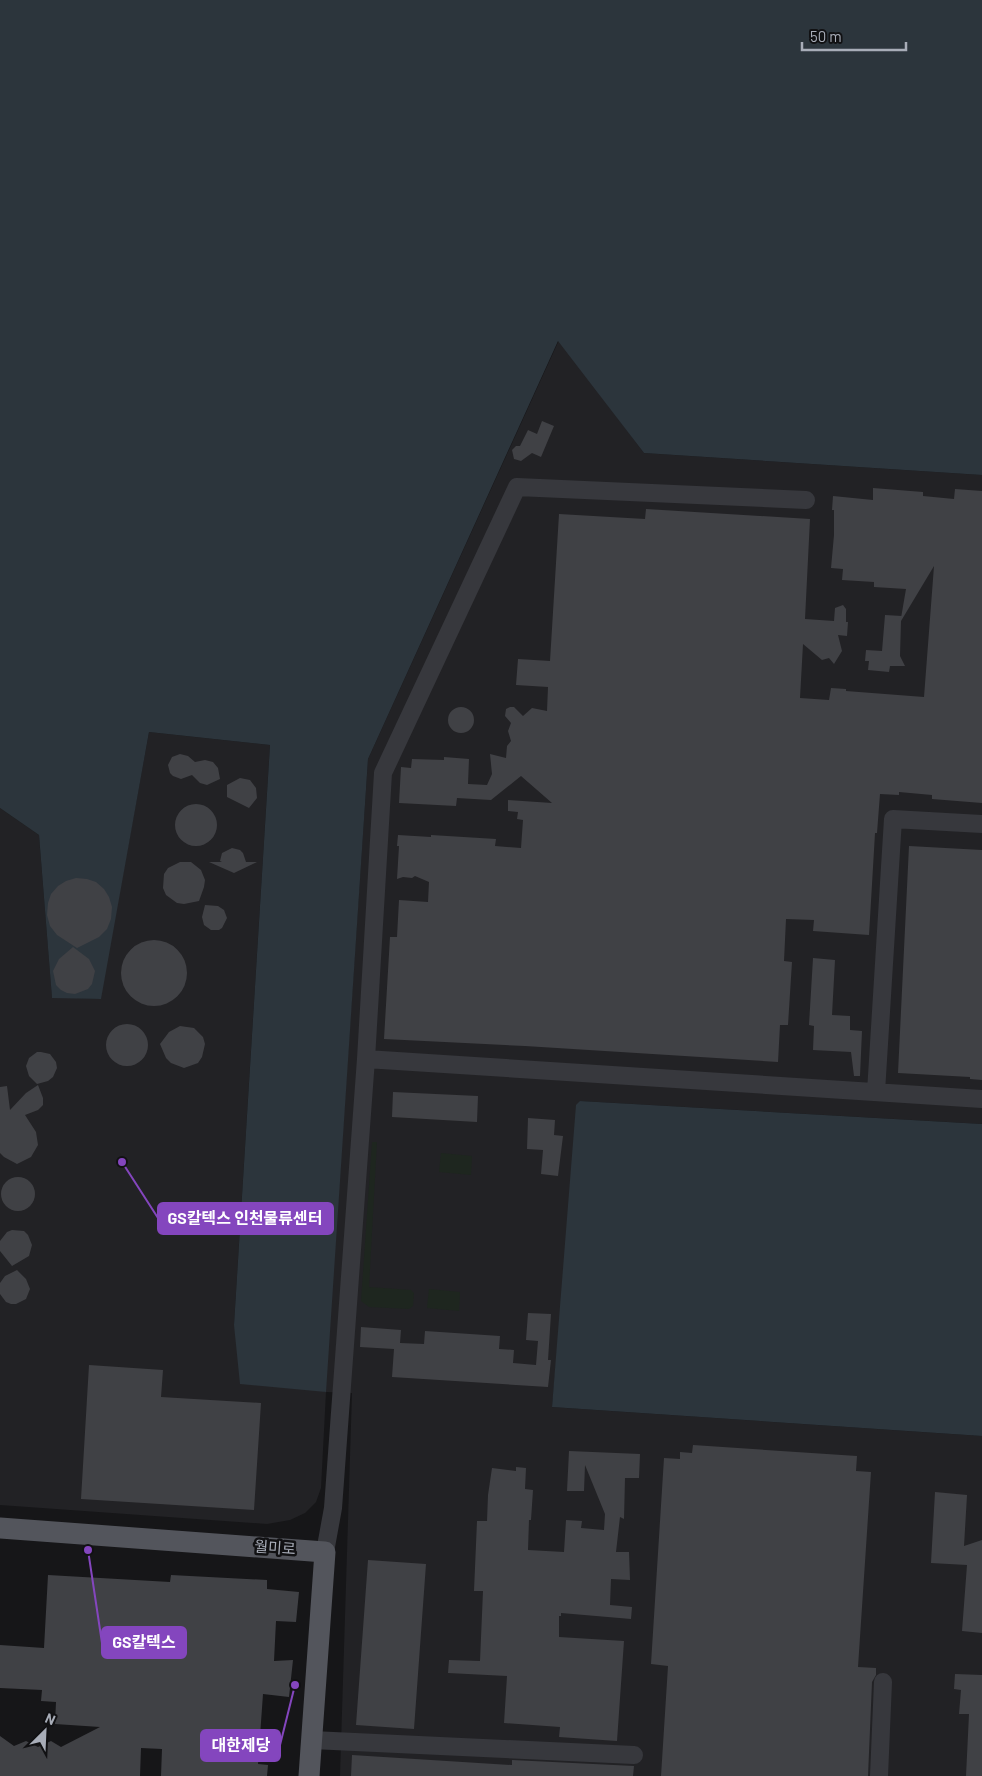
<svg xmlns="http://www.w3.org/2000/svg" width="982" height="1776" font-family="Barlow,'Noto Sans KR',sans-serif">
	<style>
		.built { fill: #222225 }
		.green { fill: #1e261f }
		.water { fill: #2c353c }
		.building { fill: #404145 }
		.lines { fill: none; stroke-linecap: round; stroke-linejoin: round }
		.minor { stroke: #37383d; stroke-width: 18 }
		.major { stroke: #53555c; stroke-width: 21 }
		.labels { text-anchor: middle; stroke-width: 5; stroke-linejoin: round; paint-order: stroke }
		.street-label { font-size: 15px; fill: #a8adb8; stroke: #111113 }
		.leader { fill: none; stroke: #8446be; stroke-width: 2 }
		.callout-dot { fill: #8446be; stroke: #111113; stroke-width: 2 }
		.callout { fill: #8446be; stroke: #8446be; stroke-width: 2 }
		.callout-label { font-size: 16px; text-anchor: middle; font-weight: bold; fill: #fff }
	</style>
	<rect width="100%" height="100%" fill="#161618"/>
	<path class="built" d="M559 340 644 453 982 475V1124L580 1101 552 1407 982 1436V1776H340L352 1393 326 1392 321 1488 316 1502 305 1513 290 1520 267 1524 0 1505V808L39 835 52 997 100 999 149 732 270 745 234 1325 325 1392 368 759Z"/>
	<path class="green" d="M372 1142H377L369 1287 411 1290 414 1293 413 1306 409 1309 369 1307 361 1301Z
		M441 1153 472 1156 471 1175 439 1172Z
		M429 1289 460 1292 459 1311 427 1308Z"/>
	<path class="water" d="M0 0H982V475L644 453 558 341 368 759 326 1392 240 1384 234 1325 270 745 149 732 101 999 52 998 39 835 0 808Z
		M580 1101 982 1124V1436L552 1407 576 1105Z"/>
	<path class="building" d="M542 421 554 426 541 457 532 453 521 461 514 459 512 450 516 446H520L528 430 537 434Z
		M873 488 923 492V496L954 499 955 489 982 491V803L932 799V795L899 792V795L880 794 877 833H875L869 935 813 931 814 920 786 919 784 961 792 962 788 1025H780L778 1062 525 1046 384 1039 390 937H397L399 900 428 902 429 882 415 876 412 878 403 877 397 879 399 846H397L398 835 431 837V835L496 839 495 846 521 848 523 820 517 819 518 812 508 811V800L552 803 521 776 491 800 457 798 456 806 399 803 401 767 411 768 412 759 444 760V757L469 759 468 784 487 785 492 774 490 754 506 758 507 746 511 741 508 731 511 723 505 716 506 709 510 707H514L523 716 532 708 547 711 548 687 516 685 518 659 550 661 559 514 645 519 646 509 810 519 805 619 834 621 835 608 843 605 846 609V622H848L847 636 838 635 842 651 834 664 829 658 822 660 803 644 800 698 829 700 831 688 846 689V691L924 697 934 566 901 621 900 656 905 666H890L889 672 868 670 869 661H865L866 650 882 651 885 615 902 616 901 618 906 589 874 587V582L842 580 843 569 831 568 834 535V510H832L833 496 873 500Z
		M448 720a13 13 0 1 1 26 0a13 13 0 1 1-26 0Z
		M180 754 188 756 195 762 205 760 213 762 218 768 220 779 207 785 200 783 192 775 181 779 173 776 170 773 168 765 172 757Z
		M240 778 250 780 256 788 257 798 249 808 227 797V785Z
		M175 825a21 21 0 1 1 42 0a21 21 0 1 1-42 0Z
		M909 846 982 850V1080L970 1079V1077L898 1073Z
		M232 848 240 850 243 853 246 862H257L234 873 209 862H222L220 861 222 853Z
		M180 862H191L201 870 205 880 204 887 199 901 184 904 177 903 166 895 163 888 164 874 168 868Z
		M76 878 87 879 96 882 104 889 109 897 112 907 111 919 107 929 99 937 77 948 57 935 50 926 47 915 48 903 51 894 58 886 66 881Z
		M205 905 218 906 224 910 227 918 222 928 219 930H211L204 925 202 917Z
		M121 973a33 33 0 1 1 66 0a33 33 0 1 1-66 0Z
		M73 947 89 959 95 971 92 984 88 989 75 994 67 993 61 990 56 985 53 971 59 959Z
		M813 958 835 960 832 1015 850 1016V1030L862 1031 860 1076H854L851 1052 813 1050 814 1026 809 1025Z
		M106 1045a21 21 0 1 1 42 0a21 21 0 1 1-42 0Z
		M180 1026 194 1028 203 1037 205 1044 202 1057 198 1063 184 1068 171 1063 166 1058 160 1044 169 1032Z
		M37 1052H41L50 1054 56 1062 57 1068 53 1077 48 1081 37 1084 29 1076 26 1066 29 1058Z
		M38 1085 43 1098V1105L38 1110 25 1115 36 1132 38 1145 31 1157 17 1164 4 1157 0 1153V1087L7 1086 10 1110 26 1093Z
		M393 1092 478 1096 477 1122 392 1117Z
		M528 1118 555 1120 554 1135 563 1136 558 1176 541 1174 543 1150 527 1149Z
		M1 1194a17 17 0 1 1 34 0a17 17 0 1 1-34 0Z
		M12 1230 24 1231 28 1235 32 1245 29 1256 12 1266 0 1251V1241L7 1232Z
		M17 1270 26 1279 30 1289 26 1299 16 1304H11L6 1302 0 1294V1283L5 1276Z
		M528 1313 551 1314 548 1360H551L548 1387 392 1377 394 1349 360 1347 361 1327 401 1330 400 1343 424 1344 425 1331 500 1336 499 1349 514 1350 513 1363 536 1365 538 1341 526 1340Z
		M89 1365 163 1370 161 1397 261 1403 254 1510 81 1499Z
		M693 1445 857 1456 856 1471 871 1472 858 1667 876 1668V1675L872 1682 868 1776H661L668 1666 651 1664 664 1458 680 1459V1452L692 1453Z
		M569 1451 640 1454 639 1478H625L624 1519 620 1517 616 1552H629L630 1580 611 1579 610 1605 632 1607 631 1619 561 1613V1616H559V1637L624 1641 617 1741 559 1737 560 1727 504 1723 507 1676 448 1673 449 1660 480 1661 483 1591H474L477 1521H487L488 1495 492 1468 516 1471V1467L526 1468 525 1489 533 1490 531 1520H529L528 1550 564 1552 566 1520 582 1521 581 1528 604 1530 605 1514 585 1465 584 1491H567Z
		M935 1492 967 1495 964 1546 982 1540V1633L962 1631 967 1565 931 1563Z
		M368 1560 426 1564 414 1729 356 1725Z
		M48 1575 170 1582 171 1575 267 1580V1589L299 1592 296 1622 276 1621 274 1661 293 1660 289 1697 263 1694 258 1764 268 1765 267 1776H161L162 1749 141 1748 140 1776H0V1736L14 1746 26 1741 38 1747 51 1741 61 1747 100 1727 55 1724 56 1702 41 1701 42 1690 0 1688V1645L44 1648Z
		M955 1674 982 1675V1776H966L969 1714H959L961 1690 954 1689Z
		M352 1755 512 1765V1760L634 1766 633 1776H351Z"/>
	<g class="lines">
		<path class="minor" d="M366 1059 982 1099
			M876 1092 893 819 982 824
			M325 1552 333 1508 366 1059 383 773 517 487 806 500
			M312 1740 634 1755
			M879 1776 883 1682"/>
		<path class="major" d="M0 1528 325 1552 309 1776"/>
	</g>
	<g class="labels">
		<g class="street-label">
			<text transform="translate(275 1548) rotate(4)" y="5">월미로</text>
		</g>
	</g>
	<path class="leader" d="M122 1162L158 1218M88 1550L102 1643M295 1685L280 1745"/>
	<g class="callout-dot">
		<circle cx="122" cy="1162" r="5"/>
		<circle cx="88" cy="1550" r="5"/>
		<circle cx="295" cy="1685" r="5"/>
	</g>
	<g class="callout">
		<rect x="158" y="1203" width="175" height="31" rx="5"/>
		<rect x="102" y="1627" width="84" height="31" rx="5"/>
		<rect x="201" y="1730" width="79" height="31" rx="5"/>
	</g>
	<g class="callout-label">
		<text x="245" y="1224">GS칼텍스 인천물류센터</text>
		<text x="144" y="1648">GS칼텍스</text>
		<text x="241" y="1751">대한제당</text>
	</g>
	<g transform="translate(45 1731) rotate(24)" stroke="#111113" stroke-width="4" paint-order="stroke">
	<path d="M0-4L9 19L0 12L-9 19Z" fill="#a8adb8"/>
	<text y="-8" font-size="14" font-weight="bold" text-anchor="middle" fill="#a8adb8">N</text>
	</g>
	<path d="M802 42v8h104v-8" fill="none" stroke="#a8adb8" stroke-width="2.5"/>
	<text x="810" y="42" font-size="15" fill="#a8adb8" stroke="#111113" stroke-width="4" paint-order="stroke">50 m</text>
</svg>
